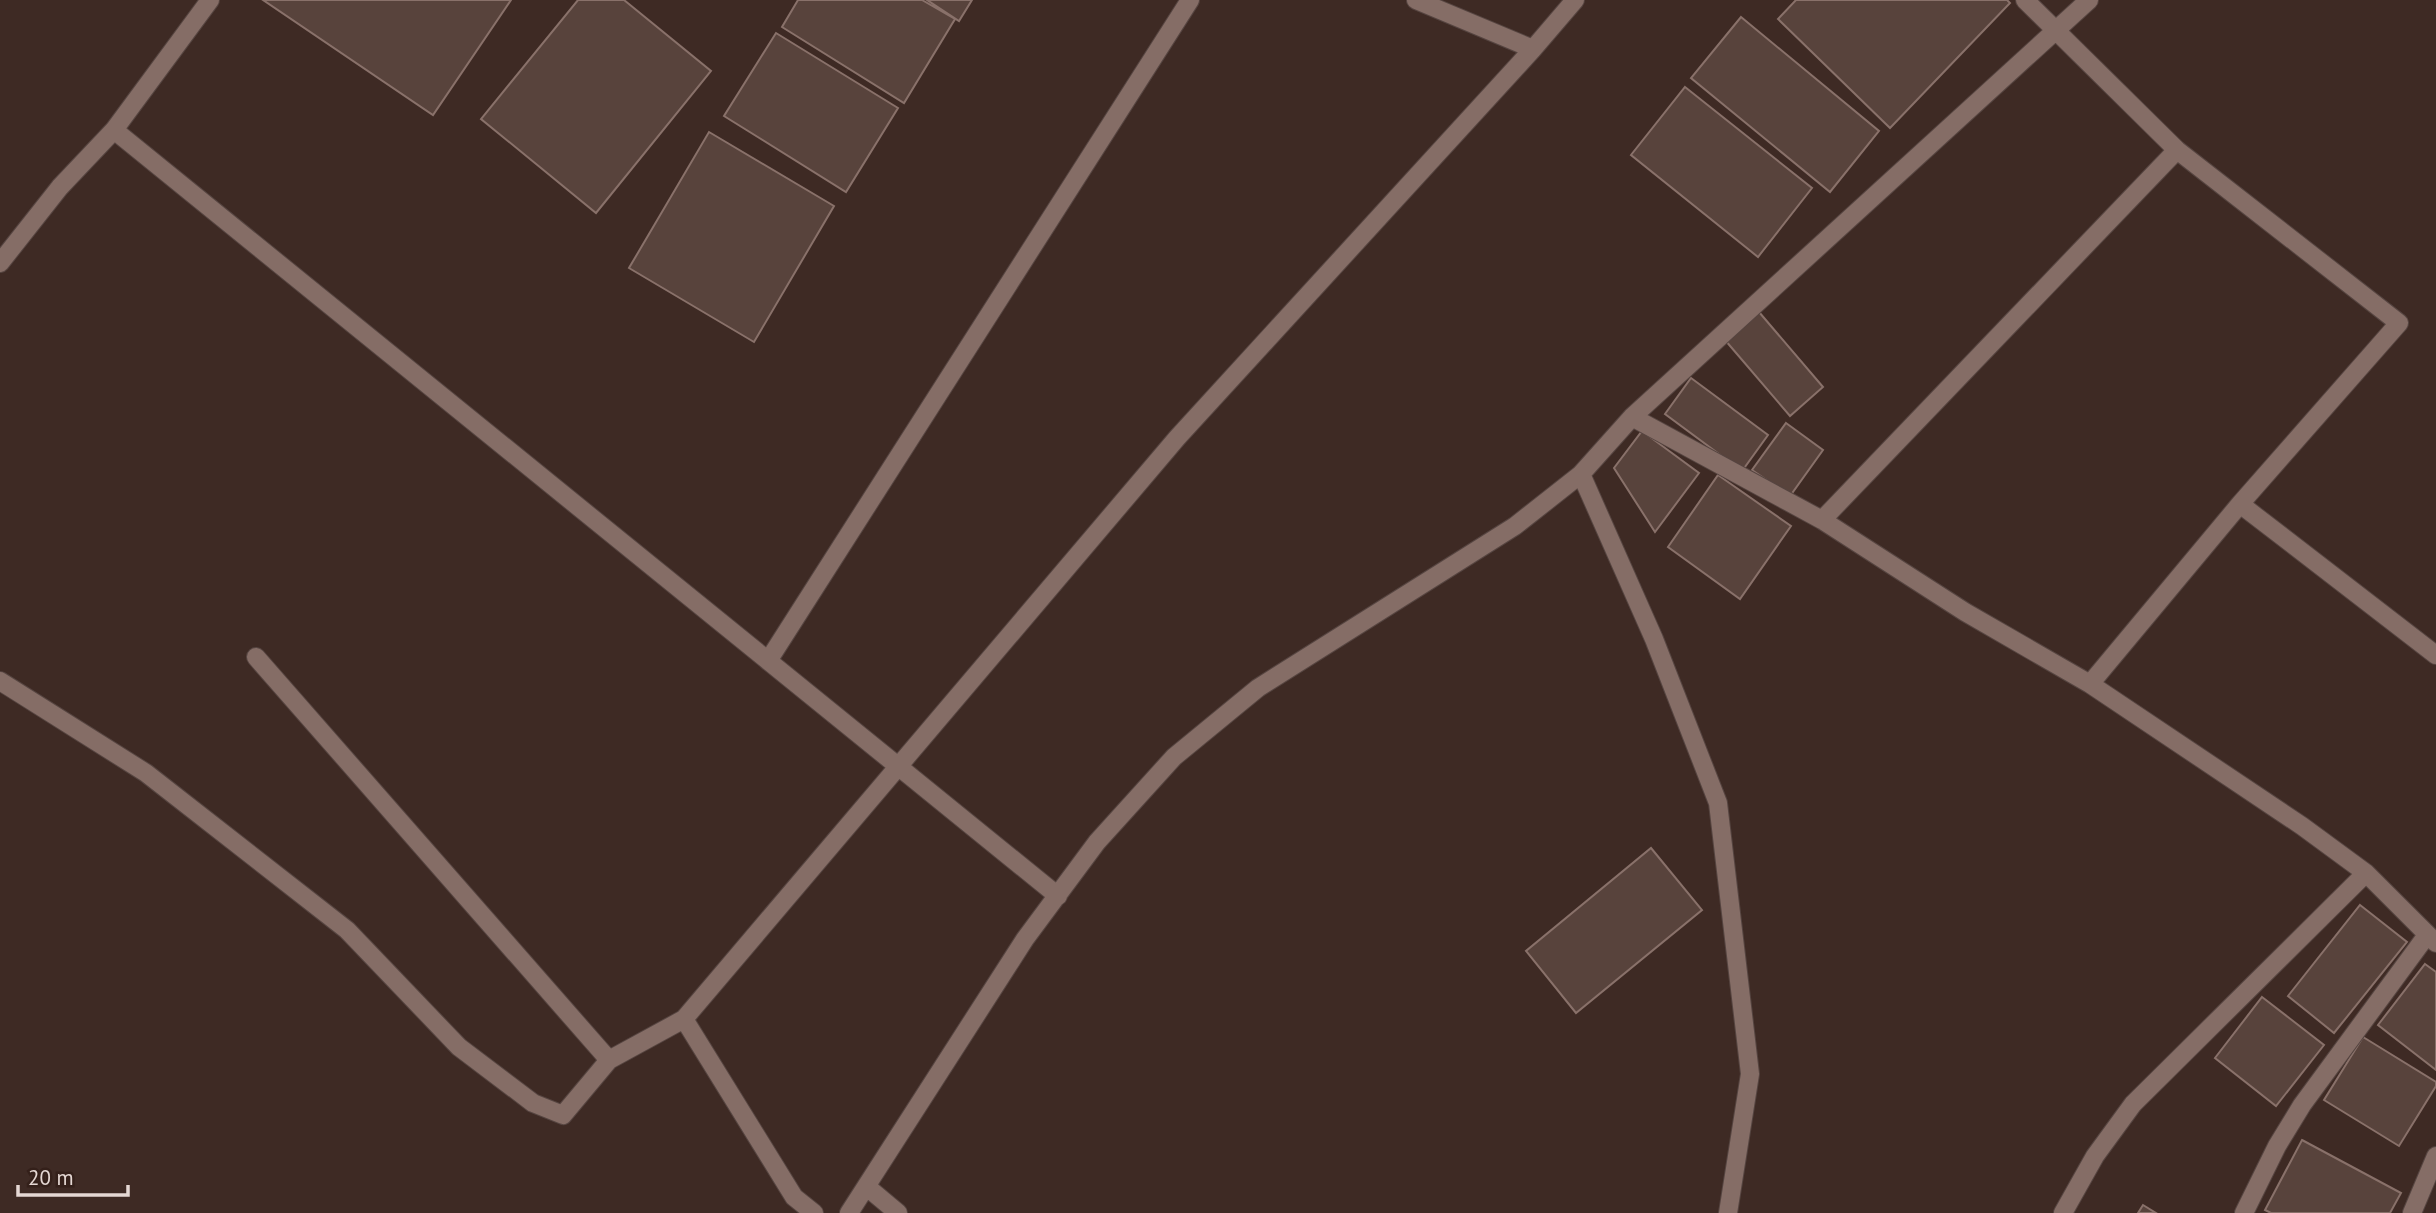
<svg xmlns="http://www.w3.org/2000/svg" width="2436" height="1213" font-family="'PT Sans',sans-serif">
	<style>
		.building { fill: #58433c; stroke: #89716a; stroke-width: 2 }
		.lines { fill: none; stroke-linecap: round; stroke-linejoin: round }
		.minor-casing { stroke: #564541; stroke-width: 20 }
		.minor { stroke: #856d66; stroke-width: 18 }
	</style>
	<rect width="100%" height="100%" fill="#3e2a24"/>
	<path class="building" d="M263 0H511L433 115Z
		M578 0H624L711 71 596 213 481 119Z
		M798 0H922L955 19 904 103 782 27Z
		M927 0H972L959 21Z
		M1796 0H2007L2010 3 1890 128 1778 19Z
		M1741 17 1879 131 1830 192 1691 78Z
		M776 33 898 108 846 192 724 116Z
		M1685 87 1812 188 1758 257 1631 155Z
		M709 132 834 206 754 342 629 268Z
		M1759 312 1823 387 1790 416 1725 340Z
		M1691 378 1768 435 1742 471 1665 414Z
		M1786 423 1823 450 1790 496 1752 470Z
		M1642 431 1699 473 1655 532 1614 468Z
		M1718 475 1791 526 1740 599 1668 547Z
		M1651 848 1702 910 1576 1013 1526 951Z
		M2360 905 2407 942 2334 1033 2288 996Z
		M2425 964 2436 972V1070L2378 1025Z
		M2262 997 2324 1045 2276 1106 2215 1058Z
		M2363 1037 2436 1082V1086L2399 1146 2324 1100Z
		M2302 1140 2401 1193 2390 1213H2271L2265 1210Z
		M2143 1205 2156 1213H2138Z"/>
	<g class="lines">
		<defs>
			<path id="minor" d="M1416 0 1533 49
				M2025 0 2177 150 2399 323 2240 504 2090 684
				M114 130 1058 896
				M0 263 60 187 114 130 210 0
				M1632 417 1822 520 1965 612 2090 684 2302 826 2366 873 2436 943
				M1581 474 1654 639 1718 803 1750 1074 1728 1213
				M2240 504 2436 655
				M1822 520 2177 150
				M256 657 609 1060
				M768 661 1190 0
				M0 681 146 773 347 930 459 1047 533 1103 563 1115 609 1060 684 1019 794 1197 814 1213
				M684 1019 1177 438 1533 49 1575 0
				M867 1187 898 1213
				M849 1213 1025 939 1097 842 1174 757 1258 688 1515 526 1581 474 1632 417 2089 0
				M2063 1213 2095 1156 2133 1104 2366 873
				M2244 1213 2277 1146 2302 1105 2427 935
				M2412 1213 2436 1156"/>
		</defs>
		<use href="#minor" class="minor-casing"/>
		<use href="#minor" class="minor"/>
	</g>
	<path d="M18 1185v10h110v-10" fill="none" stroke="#e5d8d4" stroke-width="3.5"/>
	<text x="28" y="1185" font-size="21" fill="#e5d8d4" stroke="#34201a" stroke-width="5" paint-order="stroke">20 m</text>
</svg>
